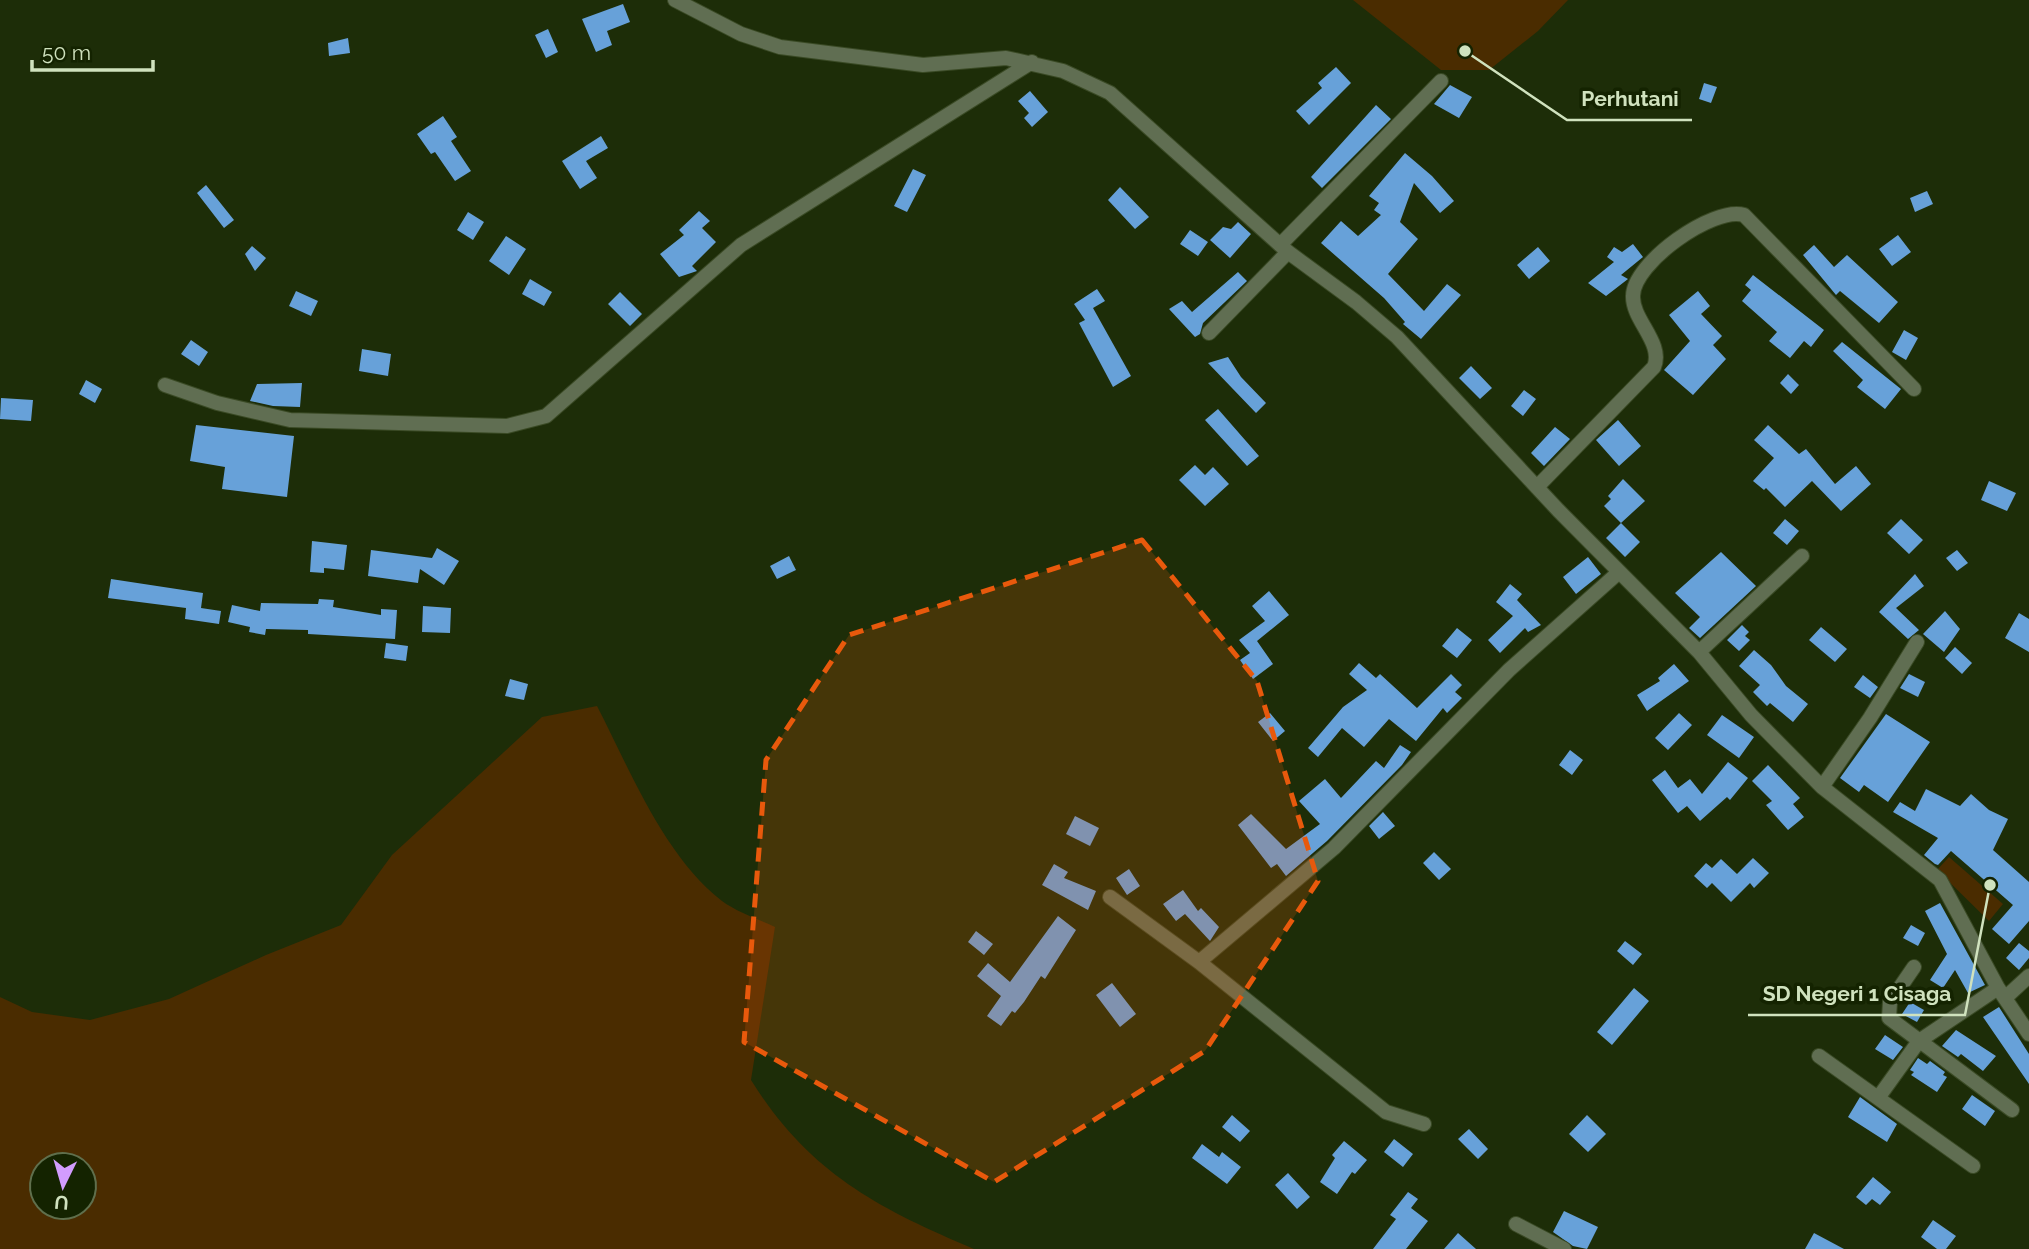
<svg xmlns="http://www.w3.org/2000/svg" width="2029" height="1249" font-family="Raleway,sans-serif">
	<style>
		.green { fill: #4a2c00; fill-rule: evenodd }
		.building { fill: #67a1d9 }
		.lines { fill: none; stroke-linecap: round; stroke-linejoin: round }
		.street-casing { stroke: #3a4a25; stroke-width: 16 }
		.street { stroke: #606e52; stroke-width: 14 }
		.marked { fill: #e8590c; fill-opacity: 0.2; stroke: #e8590c; stroke-width: 5; stroke-dasharray: 14 9; stroke-linejoin: round }
		.leader { fill: none; stroke: #d0e2be; stroke-width: 2.5 }
		.callout-dot { fill: #d0e2be; stroke: #142300; stroke-width: 2.5 }
		.callout-label { font-size: 21px; text-anchor: middle; font-weight: bold; fill: #d0e2be; stroke: #142300; stroke-width: 7; stroke-linejoin: round; paint-order: stroke }
	</style>
	<rect width="100%" height="100%" fill="#1d2d08"/>
	<path class="green" d="M1353 0H1568L1538 31 1489 70H1441Z
		M597 706C630 770 664 856 722 901 737 912 758 919 775 927L751 1080C808 1172 877 1208 974 1249H0V997L32 1012 90 1020 169 999 266 955 341 925 392 855 542 717ZM42 1165H84V1207H42Z
		M1949 857 2003 904 1989 921 1937 870Z"/>
	<path class="building" d="M623 4 630 22 607 31 612 45 596 52 582 19Z
		M548 29 558 52 546 58 535 35Z
		M348 38 350 53 329 56 328 43Z
		M1336 67 1351 83 1309 125 1296 111 1322 88 1318 83Z
		M1704 83 1717 87 1711 103 1699 99Z
		M1450 85 1472 97 1459 118 1434 104Z
		M1030 91 1048 112 1032 127 1024 118 1029 113 1018 101Z
		M1376 105 1391 119 1322 188 1311 177Z
		M443 116 457 137 451 141 471 171 455 181 435 152 431 154 417 134Z
		M601 136 608 148 586 161 597 178 580 189 562 161Z
		M1405 153 1432 176 1454 201 1440 213 1414 183 1400 222 1418 239 1388 274 1424 311 1447 284 1461 295 1421 339 1403 324 1405 322 1384 298 1321 243 1341 221 1358 236 1381 215 1374 210 1379 203 1369 196Z
		M913 169 926 175 907 212 894 206Z
		M206 185 234 220 224 228 197 193Z
		M1120 187 1149 217 1135 229 1108 200Z
		M1927 191 1933 204 1915 212 1910 198Z
		M699 211 710 221 702 228 716 242 692 266 697 271 679 277 660 254 684 235 679 230Z
		M468 212 484 222 473 240 457 230Z
		M1238 222 1251 234 1230 258 1210 240 1223 227 1231 229Z
		M1190 230 1208 242 1198 256 1180 244Z
		M1898 235 1911 252 1892 266 1879 249Z
		M506 236 526 249 509 275 489 261Z
		M1633 244 1643 257 1621 275 1628 279 1606 296 1588 283 1614 262 1607 257 1614 247 1622 252Z
		M1814 245 1834 267 1847 255 1898 302 1879 323 1840 291 1836 295 1803 255Z
		M252 246 266 258 255 271 245 254Z
		M1538 247 1550 261 1529 279 1517 265Z
		M1238 272 1247 281 1203 323 1200 334 1195 337 1169 309 1182 301 1192 312Z
		M1753 275 1824 330 1811 347 1804 341 1790 358 1769 341 1777 332 1742 301 1751 290 1745 285Z
		M530 279 552 292 544 306 522 294Z
		M1097 289 1105 301 1093 308 1131 376 1113 387 1079 323 1085 320 1074 304Z
		M296 291 318 301 311 316 289 306Z
		M1698 291 1710 306 1701 314 1722 336 1713 345 1726 359 1693 395 1664 370 1690 341 1669 315Z
		M620 292 642 314 630 326 608 304Z
		M1904 330 1918 338 1906 360 1892 352Z
		M191 340 208 352 199 366 181 354Z
		M1842 342 1901 389 1885 409 1857 387 1863 380 1833 351Z
		M362 349 391 354 388 376 359 371Z
		M1228 357 1241 377 1266 403 1256 413 1208 363Z
		M1471 366 1492 388 1480 399 1459 378Z
		M1788 374 1799 385 1791 394 1780 383Z
		M86 380 102 389 95 403 79 394Z
		M302 383 300 407 273 406 250 401 257 384Z
		M1524 390 1536 399 1523 416 1511 406Z
		M1 398 33 400 31 421 0 419Z
		M1218 409 1259 456 1247 466 1205 420Z
		M1618 420 1641 446 1619 466 1596 440Z
		M196 425 294 436 287 497 222 489 225 467 190 461Z
		M1768 425 1799 454 1806 449 1835 484 1856 466 1871 484 1841 511 1812 481 1785 507 1766 488 1764 490 1753 481 1774 458 1754 440Z
		M1555 427 1570 439 1544 466 1531 453Z
		M1195 465 1205 475 1213 467 1229 484 1205 506 1179 480Z
		M1623 479 1645 501 1621 523 1604 506 1611 499 1608 496Z
		M1989 481 2016 493 2007 511 1981 500Z
		M1785 519 1799 531 1787 545 1773 533Z
		M1901 519 1923 540 1909 554 1887 533Z
		M1621 523 1640 542 1625 557 1606 538Z
		M312 541 347 545 344 570 324 568V573L310 572Z
		M437 548 459 561 444 585 420 569 418 583 368 576 371 550 432 558Z
		M1957 550 1968 563 1957 571 1946 558Z
		M1721 552 1756 586 1700 638 1689 628 1700 617 1675 593Z
		M789 556 796 570 777 579 770 566Z
		M1588 557 1601 574 1576 594 1563 577Z
		M1915 574 1924 586 1896 608 1919 630 1908 639 1879 612Z
		M111 579 203 593 201 608 221 611 219 624 185 619 186 608 108 598Z
		M1510 584 1522 594 1517 600 1541 625 1528 632 1525 628 1500 653 1488 640 1513 616 1496 602Z
		M1269 591 1289 615 1257 641 1273 664 1253 679 1240 660 1250 653 1239 640 1265 621 1252 606Z
		M319 599 334 600 333 607 381 615V609L397 610 395 639 308 634V630L266 629 265 635 249 632 250 627 228 622 232 605 260 611 261 603 318 604Z
		M423 606 451 608 450 633 422 632Z
		M1945 611 1960 629 1944 652 1923 634Z
		M2019 613 2029 619V652L2005 638Z
		M1742 625 1749 632 1745 636 1750 640 1739 651 1727 640Z
		M1821 627 1847 649 1835 662 1809 640Z
		M1457 628 1472 640 1457 658 1442 646Z
		M386 643 408 646 406 661 384 658Z
		M1955 647 1972 663 1962 674 1945 658Z
		M1754 650 1771 665 1786 686 1808 704 1793 722 1770 703 1767 706 1753 692 1760 685 1739 666Z
		M1359 663 1376 678 1380 674 1417 708 1451 674 1462 685 1455 692 1462 698 1447 713 1443 708 1416 741 1389 719 1364 747 1342 728 1318 757 1308 748 1343 707 1367 690 1349 674Z
		M1674 664 1689 681 1647 711 1637 695 1660 681 1658 678Z
		M1909 674 1925 682 1918 697 1900 688Z
		M1863 675 1878 687 1870 698 1854 687Z
		M510 679 528 684 524 700 505 696Z
		M1270 713 1285 731 1273 741 1258 722Z
		M1679 713 1692 725 1668 750 1655 738Z
		M1886 714 1930 742 1888 802 1864 785 1859 792 1840 778Z
		M1722 715 1754 737 1739 758 1707 735Z
		M1400 745 1411 752 1402 765 1327 841 1286 876 1277 864 1271 868 1238 825 1251 814 1286 849 1320 824 1299 801 1325 779 1341 798 1376 761 1384 768Z
		M1570 750 1583 760 1572 775 1559 765Z
		M1728 762 1748 778 1730 800 1727 797 1700 821 1687 806 1678 813 1652 780 1665 770 1678 788 1690 779 1702 794Z
		M1768 765 1800 798 1793 804 1804 817 1788 830 1766 805 1772 801 1752 781Z
		M1926 789 1960 806 1971 794 1989 810 2008 819 1993 850 2029 882V921L2009 944 1992 929 2013 905 1951 851 1938 865 1935 864 1924 855 1938 838 1893 812 1900 802 1915 811Z
		M1383 812 1395 826 1379 839 1369 826Z
		M1075 816 1099 828 1090 846 1066 834Z
		M1434 852 1451 869 1439 880 1423 863Z
		M1753 858 1769 873 1754 888 1750 883 1731 902 1712 883 1707 888 1694 876 1706 863 1712 868 1721 859 1737 874Z
		M1054 864 1068 872 1064 878 1096 891 1088 910 1042 885Z
		M1129 869 1140 886 1127 895 1116 878Z
		M1183 890 1198 911 1201 908 1219 927 1210 941 1185 914 1176 921 1163 904Z
		M1940 903 1985 985 1968 993 1955 970 1943 988 1930 980 1947 954 1925 911Z
		M1058 916 1076 930 1045 979 1041 976 1024 1002 1015 1013 1012 1011 1001 1026 987 1016 1001 996 977 976 988 963 1010 982Z
		M1911 925 1925 933 1918 946 1903 938Z
		M976 931 993 944 984 955 968 942Z
		M1625 941 1642 954 1633 965 1617 951Z
		M2019 943 2029 951V958L2019 970 2006 958Z
		M1112 983 1136 1014 1120 1027 1096 995Z
		M1634 988 1649 1001 1612 1045 1597 1032Z
		M1910 1002 1924 1010 1917 1022 1902 1014Z
		M1999 1007 2029 1054V1084L1983 1017Z
		M1956 1030 1996 1056 1983 1071 1961 1054 1958 1057 1942 1046Z
		M1885 1035 1903 1047 1893 1060 1875 1049Z
		M1918 1058 1927 1064 1930 1061 1945 1072 1943 1075 1947 1077 1937 1092 1911 1075 1914 1072 1910 1070Z
		M1972 1095 1995 1111 1985 1126 1962 1109Z
		M1860 1097 1897 1124 1887 1142 1848 1117Z
		M1232 1115 1250 1131 1240 1142 1222 1127Z
		M1587 1115 1606 1134 1588 1152 1569 1134Z
		M1469 1129 1488 1149 1478 1159 1458 1139Z
		M1394 1139 1413 1154 1403 1167 1384 1152Z
		M1344 1141 1367 1160 1355 1174 1352 1172 1337 1194 1320 1182 1335 1158 1332 1155Z
		M1202 1144 1219 1157 1222 1152 1241 1167 1227 1184 1192 1158Z
		M1288 1173 1310 1197 1297 1209 1275 1185Z
		M1873 1177 1891 1192 1880 1205 1872 1199 1866 1205 1856 1197Z
		M1408 1192 1418 1199 1411 1208 1428 1221 1406 1249H1373L1396 1219 1390 1215Z
		M1564 1211 1598 1227 1587 1249 1573 1246 1553 1232Z
		M1933 1220 1956 1236 1946 1249H1937L1921 1237Z
		M1458 1233 1476 1249H1444Z
		M1814 1233 1844 1249H1805Z"/>
	<g class="lines">
		<defs>
			<path id="street" d="M675 0 741 34 780 47 923 65 1006 58 1063 71 1110 93 1288 252 1356 302 1397 337 1558 510 1699 652 1751 715 1822 787 1940 880 1998 988 2029 1034
				M1280 245 1441 81
				M1209 333 1288 252
				M165 385 217 403 290 420 507 426 546 416 741 245 1032 62
				M1537 487 1654 367C1664 343 1632 320 1633 296 1633 263 1713 206 1744 215L1914 389
				M1699 652 1802 556
				M1822 787 1870 718 1917 642
				M1110 897 1199 962 1386 1112 1424 1124
				M1199 962 1334 848 1509 670 1618 573
				M1914 967 1890 1002 1889 1018 2012 1110
				M2005 998 2029 976
				M1819 1056 1973 1166
				M1878 1098 1919 1041 1998 988
				M1516 1224 1564 1249"/>
		</defs>
		<use href="#street" class="street-casing"/>
		<use href="#street" class="street"/>
	</g>
	<path class="marked" d="M1142 540 1257 681 1318 881 1205 1051 994 1182 744 1042 766 760 849 635Z"/>
	<path class="leader" d="M1465 51L1567 120H1692M1990 885L1965 1015H1748"/>
	<g class="callout-dot">
		<circle cx="1465" cy="51" r="7"/>
		<circle cx="1990" cy="885" r="7"/>
	</g>
	<g class="callout-label">
		<text x="1630" y="106">Perhutani</text>
		<text x="1857" y="1001">SD Negeri 1 Cisaga</text>
	</g>
	<g transform="translate(63 1186) rotate(185)"><circle r="33" fill="#142300" stroke="#5f6f4c" stroke-width="2"/>
	<path d="M0-5L12 26L0 18L-12 26Z" fill="#d29cfd"/>
	<text y="-10" font-size="19" font-weight="bold" text-anchor="middle" fill="#d0e2be">U</text>
	</g>
	<path d="M32 60v10h121v-10" fill="none" stroke="#d0e2be" stroke-width="3.5"/>
	<text x="42" y="60" font-size="21" fill="#d0e2be" stroke="#142300" stroke-width="5" paint-order="stroke">50 m</text>
</svg>
